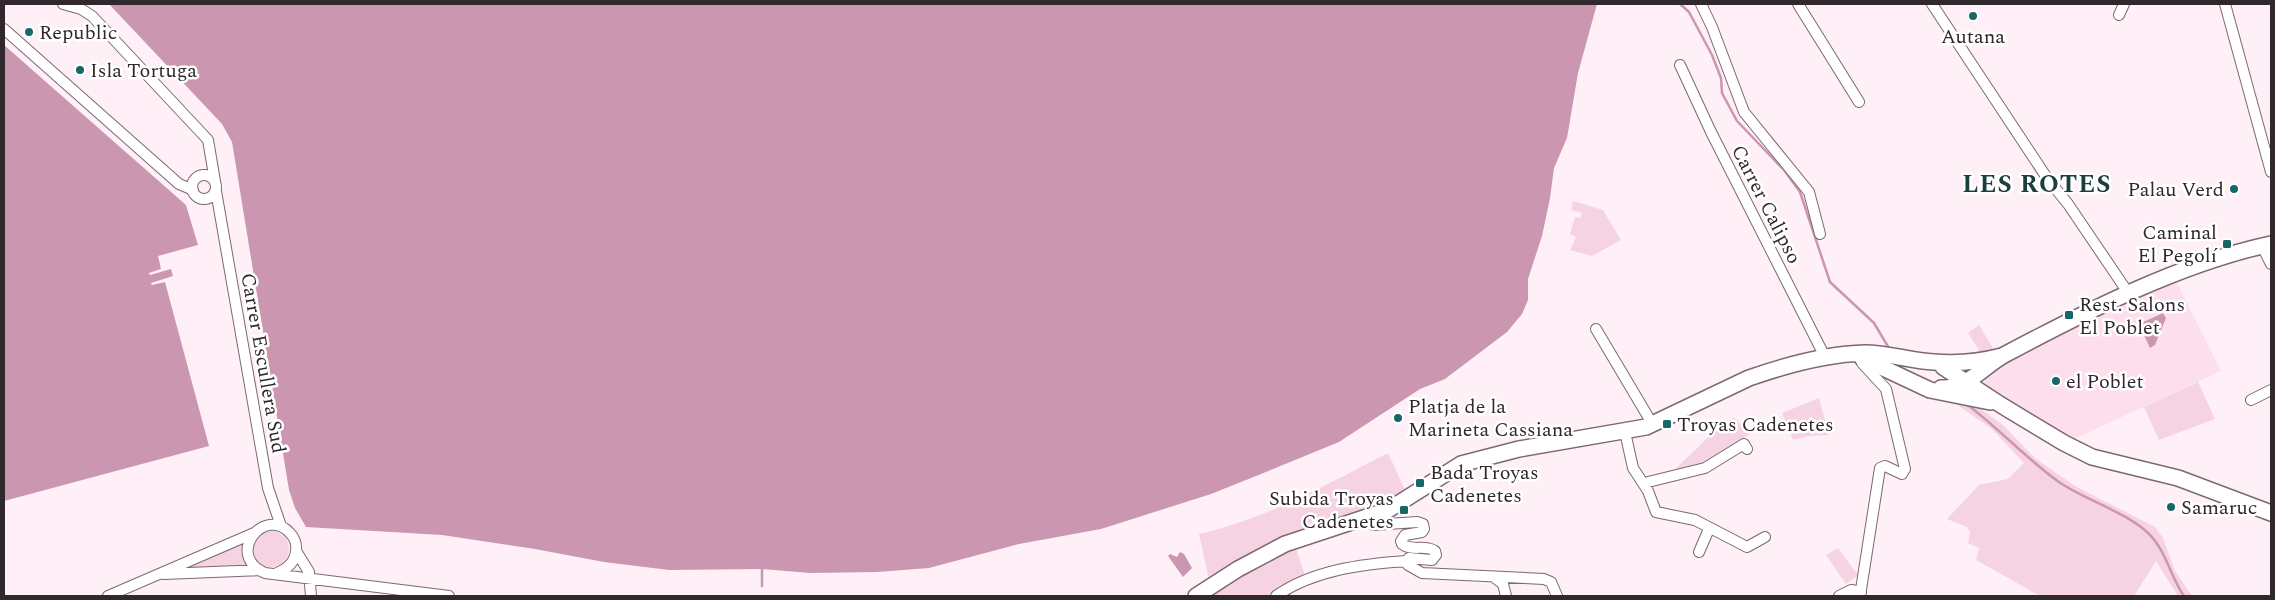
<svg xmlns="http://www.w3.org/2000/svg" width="2275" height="600" font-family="Spectral,serif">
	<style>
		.built { fill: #fddeec }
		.green { fill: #f6d3e3 }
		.water { fill: #cb97b0 }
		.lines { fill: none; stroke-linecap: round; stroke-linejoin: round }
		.stream { stroke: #cb97b0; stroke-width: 2.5 }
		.street-casing { stroke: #7d6872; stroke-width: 12 }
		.secondary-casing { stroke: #7d6872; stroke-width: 18 }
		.street { stroke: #fff; stroke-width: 10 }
		.secondary { stroke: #fff; stroke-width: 15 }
		.poi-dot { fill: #176668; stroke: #fff; stroke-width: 2 }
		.labels { text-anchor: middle; stroke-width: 5; stroke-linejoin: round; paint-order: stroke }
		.poi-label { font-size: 20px; fill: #30282c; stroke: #fff; text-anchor: start }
		.street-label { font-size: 20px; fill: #30282c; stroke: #fff }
		.district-label { font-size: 25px; font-weight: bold; letter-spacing: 1px; fill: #1b3e3f; stroke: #fff }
	</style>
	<rect width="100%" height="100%" fill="#fef0f6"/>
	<path class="built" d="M2175 279 2221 371 2074 439 1989 391 1985 386V378L1997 365 2100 317 2099 314Z"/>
	<path class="green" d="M1573 201 1603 210 1621 240 1592 256 1570 250 1576 237 1570 234 1575 217 1580 218 1582 213 1571 210Z
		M1979 325 1993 348 1982 355 1968 333Z
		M2198 382 2215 419 2159 440 2144 407Z
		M1819 398 1829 435 1809 436 1793 440 1782 413Z
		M1956 404H1973L1981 409 2003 425 2035 458 2075 486 2155 527 2163 538 2175 571 2192 596H2178L2156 561 2134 596H2040L1976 560 1979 548 1968 543 1970 532 1967 527 1947 519 1979 485 2008 479 2024 463 1992 429Z
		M1735 418 1750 434 1700 466 1669 475 1719 427Z
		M1386 454 1389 455 1405 490 1403 493 1209 580 1199 534C1265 519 1326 485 1386 454Z
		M253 549a18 18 0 1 1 36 0a18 18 0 1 1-36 0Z
		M243 543V554L249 567 183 569Z
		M1295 546 1305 575 1267 596H1209Z
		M1838 548 1858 575 1846 584 1826 555Z"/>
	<path class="water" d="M109 4H1597L1578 73 1567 138 1554 168 1550 198 1542 236 1528 279V300L1522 314 1507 332 1445 379 1420 389 1339 442 1261 474 1211 494 1101 529 1019 544 929 568 877 572 810 573 762 569 669 570 604 562 535 549 442 535 306 527 295 508 289 490 232 142 222 124Z
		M4 45 186 205 198 245 158 256 161 269 149 273 150 275 171 269 173 276 151 283 152 285 165 282 209 446 4 501Z
		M2163 313 2166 318 2155 345 2150 348 2139 324Z
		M1180 552 1184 554 1192 568 1183 577 1168 556 1170 554 1177 557Z"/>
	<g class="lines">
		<path class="stream" d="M1680 4 1689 12 1712 55 1721 78 1722 93 1737 121 1784 170 1800 192 1830 282 1874 323 1890 350
			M1965 403C1998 427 2025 458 2059 482 2085 500 2126 512 2148 533 2166 550 2170 576 2184 596
			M762 569V586"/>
		<defs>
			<path id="street" d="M63 4 81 9 92 16 208 140 215 181
				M1701 4 1712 27 1744 112 1809 192 1820 234
				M1798 4 1859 102
				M1932 4 2047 178 2068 204 2129 294
				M2225 4 2271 172
				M2119 15 2124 4
				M4 29 179 184 193 190
				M1680 65 1711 132 1825 357
				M192 187a12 12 0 1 1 24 0a12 12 0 1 1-24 0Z
				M216 191 268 488 281 526
				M2262 246 2271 264
				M1596 329 1653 425
				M2251 400 2271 390
				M1625 432 1633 468 1648 491 1656 512 1695 520 1747 547 1765 537
				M1644 483 1705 468 1744 444 1747 449
				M1367 517 1373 525 1417 522 1423 524 1424 529 1422 532 1405 535 1401 541 1402 544C1412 552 1425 544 1435 551L1436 555 1432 560 1409 558 1408 565 1422 573 1544 579 1551 582 1557 596
				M296 551 309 572 311 596
				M1699 552 1709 529
				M277 573C287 569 295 562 296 551 297 544 294 537 290 533 265 505 224 555 265 573L449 596
				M164 574 260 570
				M1495 578 1503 584 1506 596
				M108 596 254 533
				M1276 596C1313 570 1362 564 1407 561
				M1839 596 1851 590 1861 592
				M1860 596 1880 468 1885 466 1902 474 1905 469 1886 389 1862 363"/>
			<path id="secondary" d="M1862 358 1930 390 1990 402
				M1943 367 2001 405 2064 443 2092 457 2178 478 2271 513
				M1941 388C1966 390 1984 366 2004 355 2085 312 2181 263 2271 244
				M1196 596 1238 569 1285 544 1388 510 1461 464 1519 449 1646 427 1749 378C1786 365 1826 354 1865 353 1889 353 1911 361 1934 362 1958 364 1979 362 2002 356"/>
		</defs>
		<use href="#street" class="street-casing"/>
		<use href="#secondary" class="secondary-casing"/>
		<use href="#street" class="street"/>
		<use href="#secondary" class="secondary"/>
	</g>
	<g class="poi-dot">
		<circle cx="1973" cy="16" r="5"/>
		<circle cx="29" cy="32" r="5"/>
		<circle cx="80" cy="70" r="5"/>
		<circle cx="2234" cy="189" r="5"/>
		<rect x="2222" y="239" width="10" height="10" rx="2.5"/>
		<rect x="2064" y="310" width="10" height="10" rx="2.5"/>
		<circle cx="2056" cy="381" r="5"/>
		<circle cx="1398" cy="418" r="5"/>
		<rect x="1662" y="419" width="10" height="10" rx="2.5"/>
		<rect x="1415" y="478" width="10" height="10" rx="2.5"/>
		<circle cx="2171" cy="507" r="5"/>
		<rect x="1399" y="505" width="10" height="10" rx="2.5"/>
	</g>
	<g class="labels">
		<g class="poi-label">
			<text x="39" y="39">Republic</text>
			<text x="1973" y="43" text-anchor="middle">Autana</text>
			<text x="90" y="77">Isla Tortuga</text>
			<text x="2224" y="196" text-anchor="end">Palau Verd</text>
			<text x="2217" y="239" text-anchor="end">Caminal<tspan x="2217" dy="23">El Pegolí</tspan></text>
			<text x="2079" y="311">Rest. Salons<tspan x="2079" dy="23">El Poblet</tspan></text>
			<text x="2066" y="388">el Poblet</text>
			<text x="1408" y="413">Platja de la<tspan x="1408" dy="23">Marineta Cassiana</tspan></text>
			<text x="1677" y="431">Troyas Cadenetes</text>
			<text x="1430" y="479">Bada Troyas<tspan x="1430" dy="23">Cadenetes</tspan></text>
			<text x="1394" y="505" text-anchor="end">Subida Troyas<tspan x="1394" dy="23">Cadenetes</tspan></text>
			<text x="2181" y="514">Samaruc</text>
		</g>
		<g class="street-label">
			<text transform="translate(1767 204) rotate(63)" y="7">Carrer Calipso</text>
			<text transform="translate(264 363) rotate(80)" y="7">Carrer Escullera Sud</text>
		</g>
		<g class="district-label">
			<text x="2037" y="192">LES ROTES</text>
		</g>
	</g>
	<rect width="2275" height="600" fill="none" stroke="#30282c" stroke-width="10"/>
</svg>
